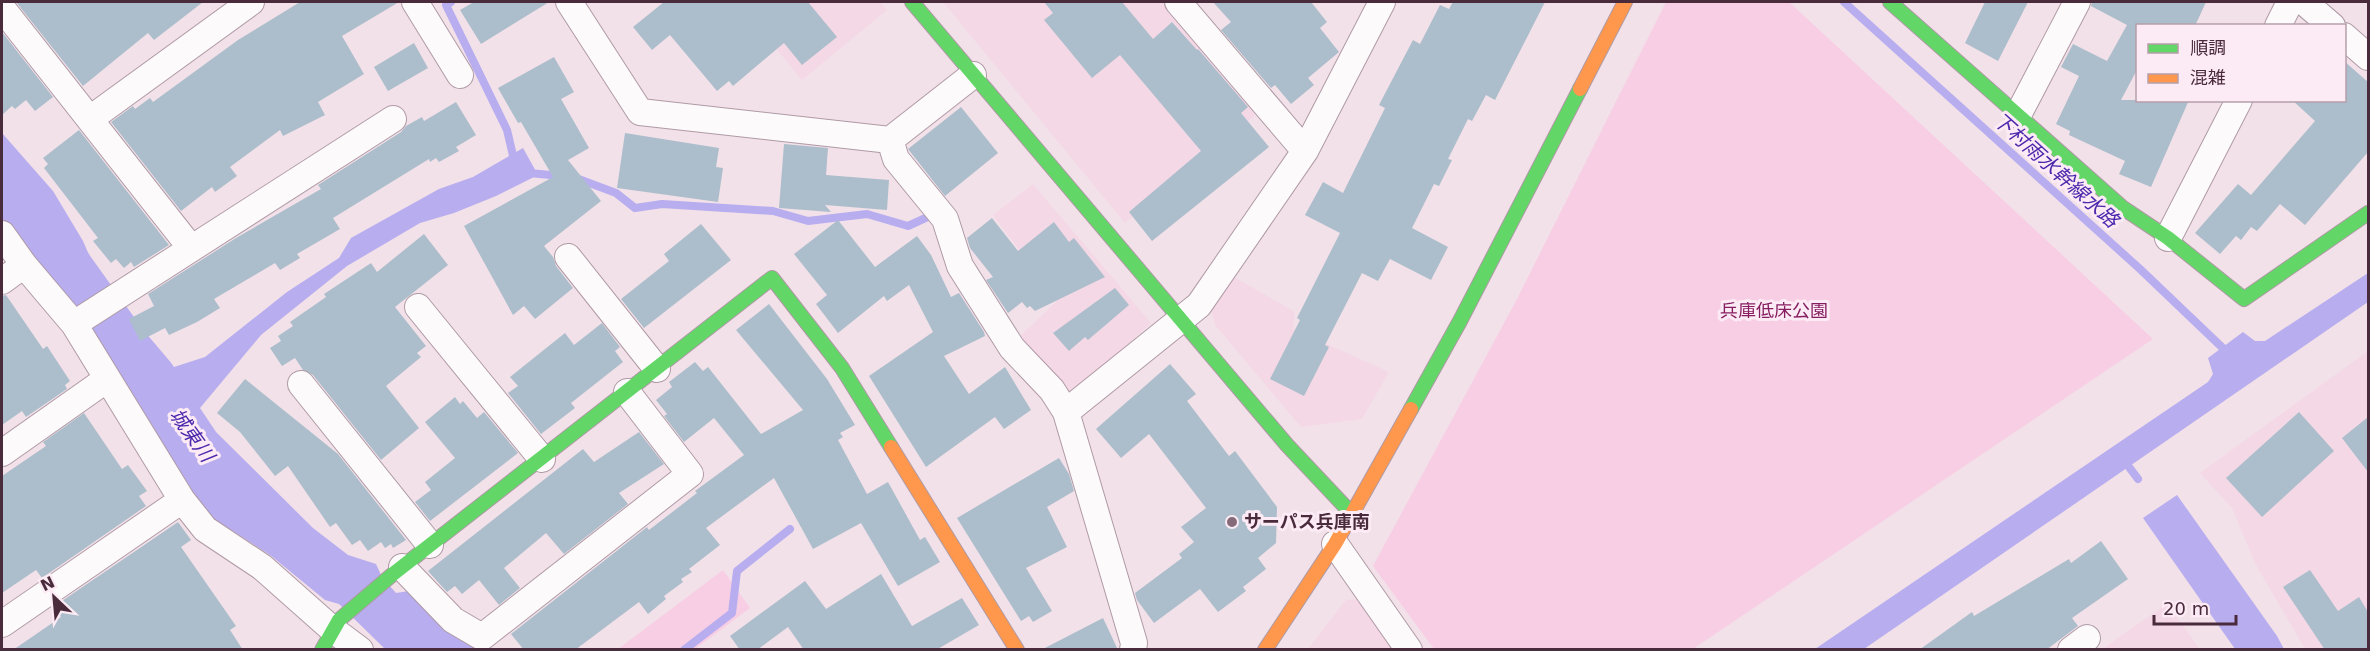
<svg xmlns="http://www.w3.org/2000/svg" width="2370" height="651" font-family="'DejaVu Sans','Noto Sans JP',sans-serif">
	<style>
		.built { fill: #f4d8e6 }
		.green { fill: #f8cee4 }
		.water { fill: #b7adef }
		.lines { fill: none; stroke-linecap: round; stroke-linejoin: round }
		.stream { stroke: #b7adef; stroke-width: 8 }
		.river { stroke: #b7adef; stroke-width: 50 }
		.building { fill: #acbecb }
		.street-casing { stroke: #af9aa5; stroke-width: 28 }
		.fast-casing { stroke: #af9aa5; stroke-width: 16 }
		.slow-casing { stroke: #af9aa5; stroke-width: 16 }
		.street { stroke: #fdfafc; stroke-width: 26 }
		.fast { stroke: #63d668; stroke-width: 14 }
		.slow { stroke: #ff974d; stroke-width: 14 }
		.poi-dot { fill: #856b79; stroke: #fcebf4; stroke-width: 2 }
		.labels { text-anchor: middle; stroke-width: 6; stroke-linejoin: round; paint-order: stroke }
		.park-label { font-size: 18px; fill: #861d60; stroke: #fcebf4 }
		.poi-label { font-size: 18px; font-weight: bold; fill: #4a2b3c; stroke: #fcebf4; text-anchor: start }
		.water-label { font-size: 20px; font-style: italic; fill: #4b29ad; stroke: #fcebf4 }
	</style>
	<rect width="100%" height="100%" fill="#f2e1e9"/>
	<path class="built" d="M738 2H880L887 10 802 80Z
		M943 2H1162L1257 114 1125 223Z
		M1033 184 1151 323 1074 393 1059 389 1016 340 1057 301 993 215Z
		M1234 277 1295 312 1293 329 1389 372 1362 419 1301 427 1215 325 1211 308Z
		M2368 351V649H2305L2255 563 2232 508 2200 473Z
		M1363 599 1398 650H1307L1346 600Z
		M2167 604 2200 649H2102Z"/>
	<path class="green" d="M1666 2H1789L2153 339 1693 649H1434L1373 566 1517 299Z
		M723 570 750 608 695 649H618Z"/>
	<path class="water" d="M2 133 53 191 83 241 105 292 80 312 2 203Z
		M523 148 538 175 496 196 454 213 420 223 347 266 261 335 200 408 216 432 313 528 348 555 376 564 382 577 396 593 409 591 447 627 481 649H385L339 604 325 600 270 555 214 519 193 494 150 422 93 335 120 319 151 363 171 368 205 357 287 292 339 258 351 238 439 189 473 177Z
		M2368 273V302L1864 649H1815L2208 382 2213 374 2208 358 2243 332 2255 341H2265Z
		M2177 495 2277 636 2284 649H2235L2143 518Z"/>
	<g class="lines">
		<path class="stream" d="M451 2 446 5 507 130 515 164
			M1844 2 2140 269 2228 353
			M529 173 561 176
			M576 178 616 193 635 208 662 204 773 211 808 221 867 214 908 226 932 215
			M2123 459 2138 479
			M684 650 732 613 737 571 790 529"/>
		<path class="river" d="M2 176 124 346 152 379"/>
	</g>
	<path class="building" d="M16 2H203L154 40 148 33 83 86Z
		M300 2H399L342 36 364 74 318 102 325 115 283 136 280 130 230 167 237 176 215 192 212 187 181 211 111 122 133 106 135 109 150 98 153 102 238 40Z
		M474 2H549L481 44 460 10Z
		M664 2H808L837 37 802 65 784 43 733 86 729 81 717 91 670 35 652 50 633 27Z
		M1044 2H1122L1153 39 1172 22 1197 50 1198 49 1248 107 1241 113 1269 147 1152 241 1129 212 1201 151 1120 55 1092 78 1044 20 1053 13Z
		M1213 2H1311L1327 22 1320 28 1339 52 1308 78 1314 85 1291 104 1275 85 1271 88 1221 30 1231 22Z
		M1453 2H1545L1495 100 1486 95 1472 121 1468 119 1448 159 1452 160 1439 186 1434 184 1412 228 1448 247 1431 280 1390 259 1378 281 1362 273 1325 345 1329 347 1304 396 1270 379 1300 320 1297 318 1340 233 1305 215 1323 182 1343 193 1385 108 1379 105 1413 40 1420 44 1440 5 1449 9Z
		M1985 2H2028L1998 61 1965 43Z
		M2092 2H2206L2195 26H2138V68L2121 100H2189L2151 187 2119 174 2125 161 2069 135 2070 131 2056 124 2079 76 2061 67 2073 44 2107 61 2127 25 2091 6Z
		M2 32 53 97 35 111 26 100 15 109 12 106 2 115Z
		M414 43 428 68 388 91 374 67Z
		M554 57 574 92 561 99 589 148 568 160 601 201 544 246 553 257 556 266 573 288 535 319 524 306 513 315 464 226 553 177 521 122 518 123 498 88Z
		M2344 61 2368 82V152L2305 225 2280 204 2257 231 2251 227 2241 240 2236 236 2220 254 2195 233 2238 184 2251 195 2315 121 2292 100H2344Z
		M456 102 476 135 456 147 459 151 439 162 436 158 430 162 429 159 333 218 340 229 297 254 300 258 280 270 275 263 214 299 220 308 197 322 169 335 165 328 140 341 129 319 154 306 148 294 236 238 321 189 318 185 401 132 406 126 422 117 424 121Z
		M961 107 998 153 945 196 908 149Z
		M79 130 169 245 134 267 131 262 124 268 116 259 111 263 93 241 98 238 44 168 48 164 43 158Z
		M625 133 719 148 716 167 723 168 718 202 617 188Z
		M784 144 828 148 826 175 889 180 887 210 825 205 831 212 779 208Z
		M992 218 1018 251 1054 222 1069 242 1074 238 1105 277 1035 311 1030 306 1027 308 1022 302 1008 313 986 280 993 277 970 248 967 238Z
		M838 220 875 267 917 236 931 255 951 297 959 293 984 332 985 336 944 356 969 394 1005 367 1031 410 1004 429 995 417 926 467 869 376 933 332 909 285 887 301 884 296 838 333 816 304 827 295 794 254Z
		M701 224 731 260 644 328 621 299 669 261 664 254Z
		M424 234 448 265 395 307 426 346 417 353 421 357 386 386 419 428 381 460 313 375 303 370 295 358 282 366 270 348 281 341 278 336 293 326 290 322 326 297 324 294 371 263 377 272Z
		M1115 288 1129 305 1088 340 1085 337 1069 351 1053 333Z
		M6 295 43 349 47 346 70 381 65 385 67 389 26 417 22 411 2 425V296Z
		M769 304 827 379 855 425 840 433 843 437 838 440 867 494 888 482 920 540 925 537 940 562 898 586 861 523 813 549 774 478 706 528 720 545 689 569 692 572 681 579 683 582 664 596 666 599 648 614 639 602 575 650H524L511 634 647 527 649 530 697 493 695 491 744 455 714 418 684 442 664 416 667 414 656 400 672 387 669 382 695 362 703 371 708 367 761 434 803 410 736 330Z
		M602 323 620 347 615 351 623 362 571 403 575 408 541 434 508 393 518 386 510 377 565 333 574 345Z
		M1170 364 1196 394 1187 401 1229 456 1235 451 1277 507 1276 543 1258 558 1266 569 1243 587 1246 591 1218 612 1200 589 1154 623 1137 600 1135 593 1182 558 1179 554 1194 542 1181 527 1206 508 1149 434 1121 458 1096 429Z
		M245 379 338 454 406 540 393 548 391 544 385 548 381 542 368 551 360 540 352 545 336 523 330 527 288 466 275 476 240 432 217 413Z
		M455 397 460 404 463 401 477 418 484 412 518 453 430 521 415 502 431 490 425 482 455 458 425 422Z
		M2299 412 2334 451 2262 517 2226 478Z
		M84 413 122 469 128 465 147 491 139 496 146 506 42 578 36 570 2 593V476L46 446 43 442Z
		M2368 417V472L2342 438Z
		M639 432 664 464 619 493 628 504 564 554 546 533 504 568 520 588 499 605 479 580 462 594 455 586 447 592 428 571 583 449 594 462Z
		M1059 458 1069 474 1074 491 1047 507 1067 547 1026 568 1052 611 1033 622 1029 616 1021 621 957 518Z
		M178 522 191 540 181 547 236 626 230 630 243 650H13L61 617 56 610 61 607 59 603Z
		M2101 541 2128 579 2072 618 2078 626 2046 650H1919L1972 612 1974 616 2069 559 2071 563Z
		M2310 570 2338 611 2359 597 2368 612V650H2325L2283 587Z
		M881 574 912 626 962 598 979 625 936 650H804L788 627 757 650H740L730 636 805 581 826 609Z
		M1103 618 1118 650H1041Z"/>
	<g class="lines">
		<defs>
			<path id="street" d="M415 2 460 75
				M569 2 640 112 890 140 973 75
				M1178 2 1305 151
				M2304 2 2332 26
				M2 8 191 248
				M2278 26 2290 2
				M2344 36 2368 57
				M2018 115 2077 2
				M90 119 251 2
				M890 140 896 159 945 219 960 266 1012 348 1052 390 1066 412 1134 643 1133 650
				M2 234 24 265 74 324 182 500 205 529 262 567 332 629 360 650
				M2168 238 2239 100
				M568 257 657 369
				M2 281 24 265
				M418 307 542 459
				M74 324 393 119
				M301 384 430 545
				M1066 412 1199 305 1305 151 1382 2
				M2 453 107 379
				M1335 544 1409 650
				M402 567 453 620 482 637 690 474 627 392
				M2 624 182 500
				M2071 650 2087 638"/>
			<path id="fast" d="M912 2 1287 445 1352 514
				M1890 2 2123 208 2168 238 2244 299 2368 213
				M1411 409 1460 321 1580 89
				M322 650 339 620 393 574 772 278 842 368 891 447"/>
			<path id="slow" d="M1580 89 1625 2
				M891 447 1017 650
				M1265 650 1335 544 1411 409"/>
		</defs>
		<use href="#street" class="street-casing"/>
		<use href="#fast" class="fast-casing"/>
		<use href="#slow" class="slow-casing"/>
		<use href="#street" class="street"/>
		<use href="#fast" class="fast"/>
		<use href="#slow" class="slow"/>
	</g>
	<circle class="poi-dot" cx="1232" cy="522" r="6"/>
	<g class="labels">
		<g class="park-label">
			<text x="1774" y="317">兵庫低床公園</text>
		</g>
		<g class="poi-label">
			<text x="1244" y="528">サーパス兵庫南</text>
		</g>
		<g class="water-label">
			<text transform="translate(2056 170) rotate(42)" y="7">下村雨水幹線水路</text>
			<text transform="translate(192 435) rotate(54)" y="7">城東川</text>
		</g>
	</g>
	<rect width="2370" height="651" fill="none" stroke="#4a2b3c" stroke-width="6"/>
	<rect x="2136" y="24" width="210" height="78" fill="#fcebf4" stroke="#b59eaa" stroke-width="1.5"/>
	<rect x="2148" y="44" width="30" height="9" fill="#63d668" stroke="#b59eaa" stroke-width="1.5"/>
	<text x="2190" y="54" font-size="18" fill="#4a2b3c">順調</text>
	<rect x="2148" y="74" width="30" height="9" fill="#ff974d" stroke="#b59eaa" stroke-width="1.5"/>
	<text x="2190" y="84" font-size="18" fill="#4a2b3c">混雑</text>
	<g transform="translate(54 597) rotate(334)" stroke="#fcebf4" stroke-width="4.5" paint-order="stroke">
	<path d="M0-4.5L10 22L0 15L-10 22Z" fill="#4a2b3c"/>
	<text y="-9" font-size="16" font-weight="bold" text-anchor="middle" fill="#4a2b3c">N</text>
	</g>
	<path d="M2154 615v9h82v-9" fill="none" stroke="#4a2b3c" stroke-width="3"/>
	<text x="2163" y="615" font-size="18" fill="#4a2b3c" stroke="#fcebf4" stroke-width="4.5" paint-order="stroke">20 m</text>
</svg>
